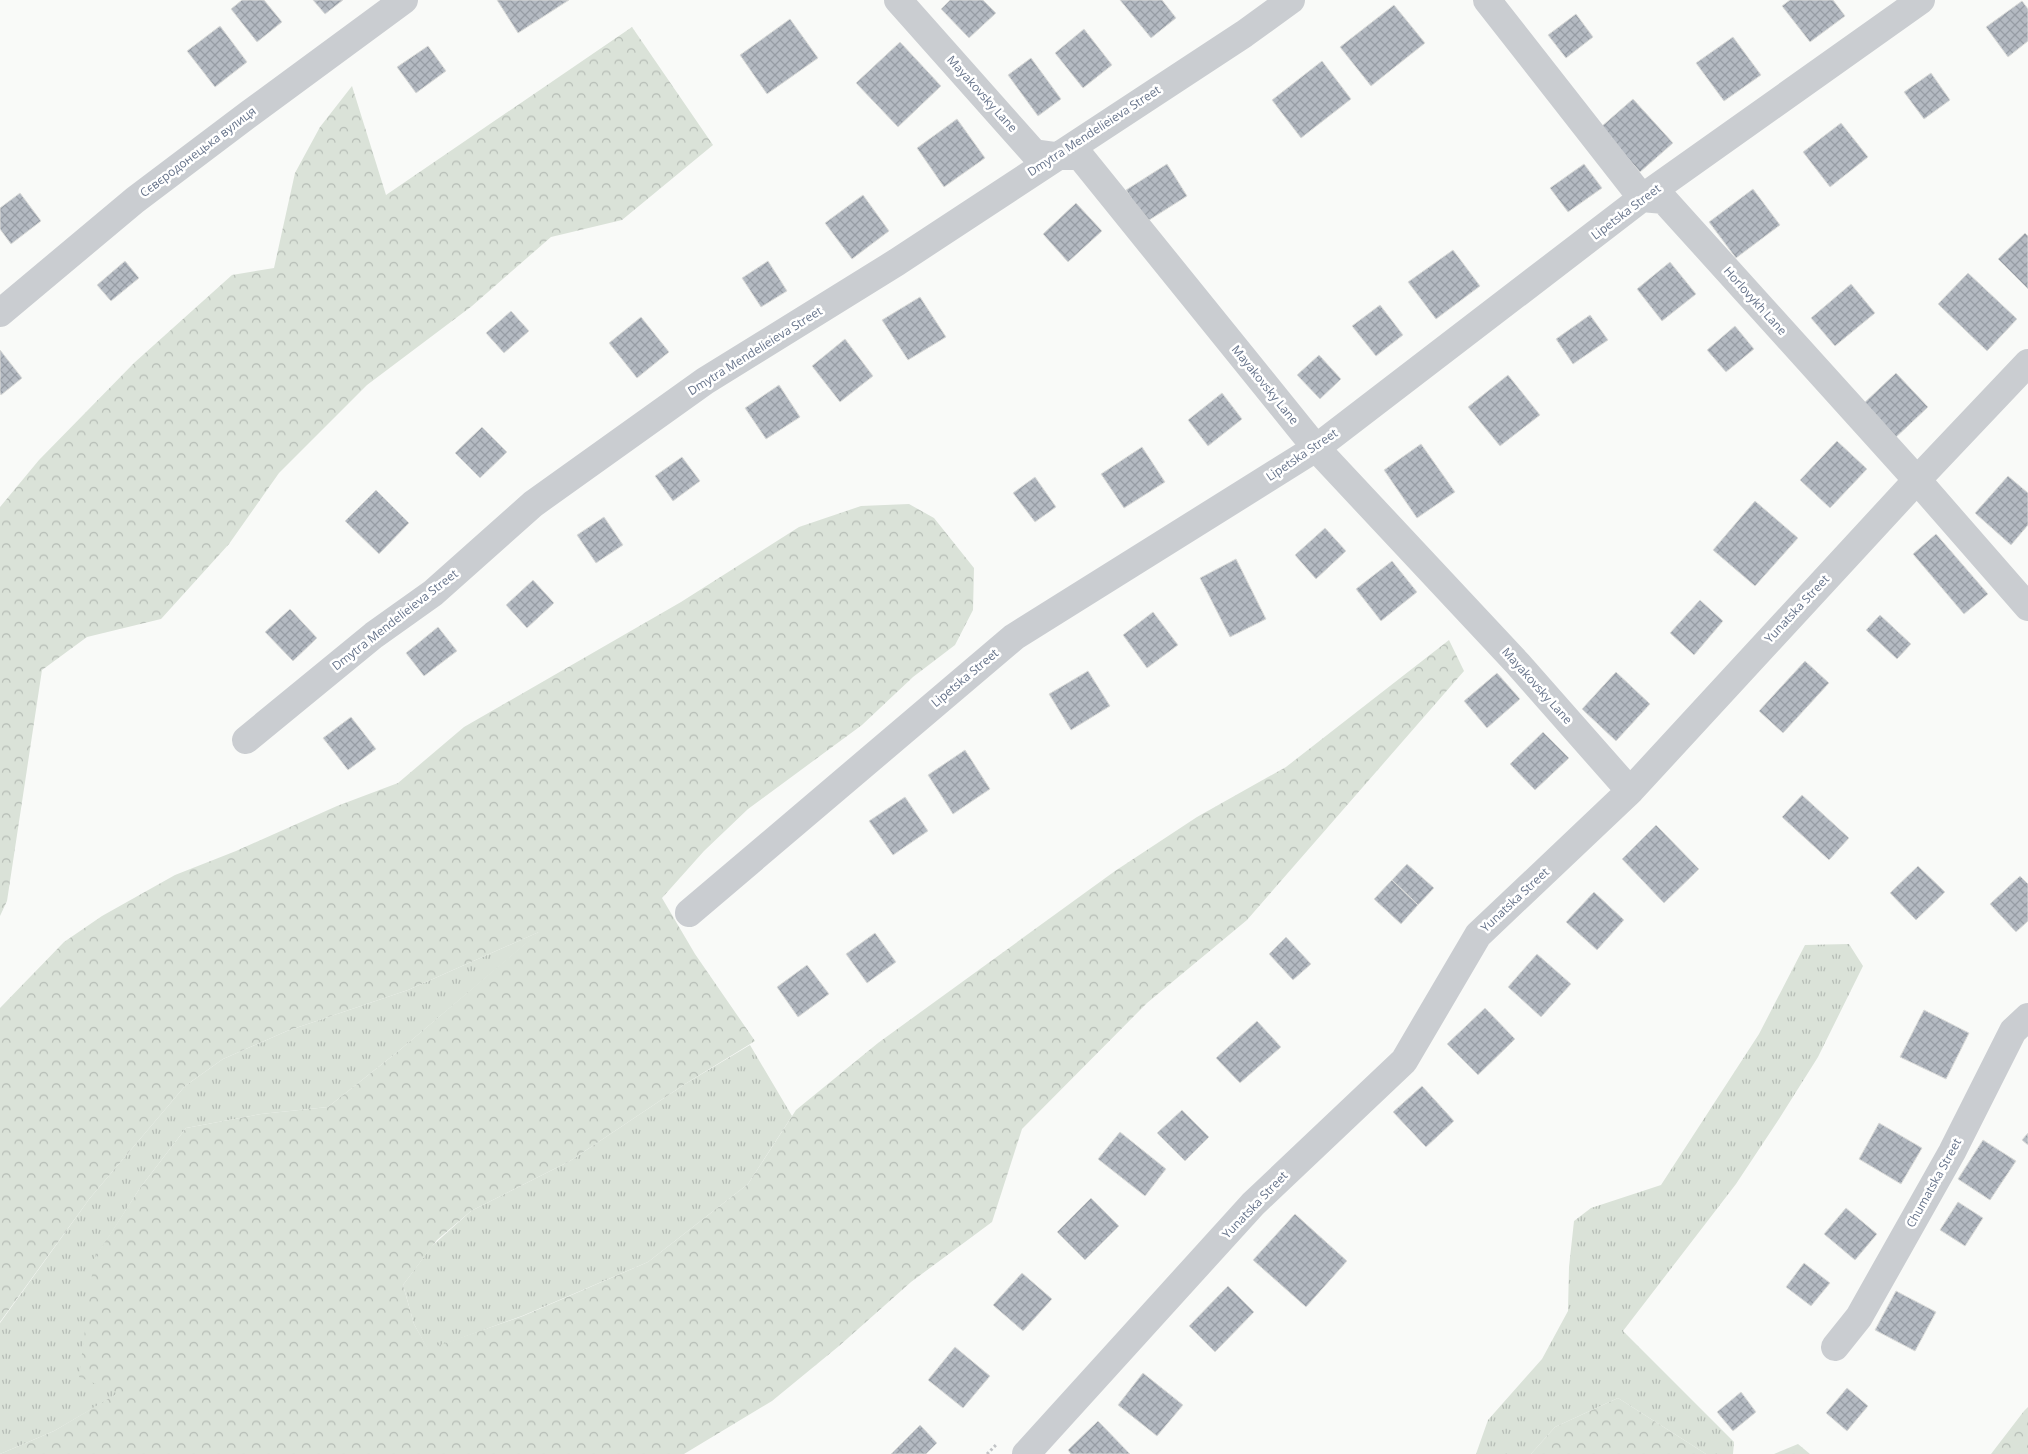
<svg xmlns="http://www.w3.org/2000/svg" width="2028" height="1454" font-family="'Open Sans',sans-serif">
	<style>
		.grass { fill: url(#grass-tufts) }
		.forest { fill: url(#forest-crowns) }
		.building { fill: url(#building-cross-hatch); stroke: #dbdcda }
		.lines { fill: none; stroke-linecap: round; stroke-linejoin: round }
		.path { stroke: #c1c3c6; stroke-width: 3; stroke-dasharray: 2.5 2.5; stroke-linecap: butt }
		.street { stroke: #cacdd1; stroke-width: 28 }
		.labels { text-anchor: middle; stroke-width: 5; stroke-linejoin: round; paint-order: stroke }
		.street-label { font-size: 12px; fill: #67748b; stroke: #fff }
	</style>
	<defs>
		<pattern id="grass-tufts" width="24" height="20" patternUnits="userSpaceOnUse" patternTransform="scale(1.25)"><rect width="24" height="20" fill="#dae2d8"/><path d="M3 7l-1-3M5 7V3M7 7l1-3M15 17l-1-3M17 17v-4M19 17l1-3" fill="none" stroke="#b5bcb5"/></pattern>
		<pattern id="forest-crowns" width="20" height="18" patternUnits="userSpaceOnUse" patternTransform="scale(1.25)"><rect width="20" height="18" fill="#dae2d8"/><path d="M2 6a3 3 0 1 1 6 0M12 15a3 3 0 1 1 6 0" fill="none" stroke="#b5bcb5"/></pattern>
		<pattern id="building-cross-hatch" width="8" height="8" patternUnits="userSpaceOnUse" patternTransform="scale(1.25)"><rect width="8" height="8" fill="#b4bac2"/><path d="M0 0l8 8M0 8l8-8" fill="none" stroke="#969ca4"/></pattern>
	</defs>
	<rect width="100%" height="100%" fill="#f9faf8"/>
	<path class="grass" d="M541 931 401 1049 328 1107 261 1114 186 1128 140 1188 94 1260 119 1393 54 1431 0 1454V1323L90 1198 185 1086 223 1059 287 1031 408 990Z
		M1849 944 1863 966 1818 1057 1779 1119 1736 1184 1623 1331 1734 1442 1733 1454H1706L1618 1398 1555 1427 1531 1454H1476L1488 1420 1542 1359 1568 1311 1569 1267 1574 1221 1591 1208 1661 1185 1759 1034 1805 945Z
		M750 1045 792 1116 748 1184 648 1262 522 1316 428 1350 414 1324 403 1285 432 1246 471 1211 570 1161 685 1084Z"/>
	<path class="forest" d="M632 27 713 145 622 220 551 237 472 306 367 385 279 473 229 544 161 619 87 637 42 670 7 901 0 916V507L39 460 134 363 232 275 274 268 295 173 320 127 352 86 386 195Z
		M909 504 934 518 974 568 973 610 955 645 913 677 862 725 748 809 704 851 662 898 695 954 755 1041 685 1084 570 1161 471 1211 437 1240 403 1285 414 1324 428 1349 523 1316 648 1262 748 1184 796 1110 878 1043 1115 871 1197 817 1286 767 1449 640 1464 671 1247 920 1147 1003 1022 1129 992 1222 911 1282 839 1346 772 1401 684 1454H0L54 1431 118 1393 79 1377 94 1259 140 1188 186 1128 261 1114 328 1107 401 1049 539 932 408 990 287 1031 223 1059 185 1086 90 1198 0 1322V1008L64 942 102 916 175 875 236 851 337 806 398 783 464 727 681 602 799 527 861 506Z
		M1618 1398 1706 1454H1531L1555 1427Z
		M2028 1407V1454H1991L2024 1411Z
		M1798 1444 1810 1454H1774Z"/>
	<path class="building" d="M242 0H264L282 22 257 42 231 9Z
		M313 0H343L325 14Z
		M497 0H569L518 33Z
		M950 0H983L996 13 969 38 941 9Z
		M1120 0H1162L1176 18 1151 38Z
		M1790 0H1833L1845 16 1810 42 1782 6Z
		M2022 1 2028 9V41L2008 57 1986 27Z
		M1394 5 1425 43 1371 86 1340 47Z
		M1576 14 1593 37 1566 58 1548 35Z
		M790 19 818 58 767 94 740 55Z
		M220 26 247 62 215 87 187 51Z
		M1084 29 1112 65 1083 88 1055 53Z
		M1733 37 1761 75 1724 101 1696 63Z
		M900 42 941 86 898 127 856 83Z
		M428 46 446 71 416 93 397 67Z
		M1031 58 1061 99 1038 116 1008 75Z
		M1322 61 1351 99 1301 138 1272 100Z
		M1931 73 1950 100 1924 119 1904 92Z
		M1633 99 1673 143 1640 172 1601 127Z
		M957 119 985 158 944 187 917 148Z
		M1841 123 1868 157 1830 187 1803 152Z
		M1167 164 1187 196 1146 222 1126 190Z
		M1584 164 1602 188 1568 212 1550 188Z
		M1753 189 1780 225 1736 258 1709 222Z
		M20 193 41 221 11 244 0 229V208Z
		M863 195 889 231 852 259 825 223Z
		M1076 203 1102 231 1068 262 1043 234Z
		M2025 233 2028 236V289L1998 259Z
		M1453 250 1480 286 1436 319 1408 282Z
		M125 261 139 278 111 301 97 285Z
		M768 261 787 291 761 307 742 278Z
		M1670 262 1696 294 1662 321 1637 289Z
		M1968 273 2017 319 1987 351 1938 304Z
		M1851 284 1875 313 1835 346 1811 318Z
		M920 297 946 337 908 360 882 320Z
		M1380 305 1403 335 1376 356 1352 326Z
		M511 311 529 331 504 353 486 333Z
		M1590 315 1608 340 1573 364 1556 339Z
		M641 317 669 352 637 378 609 343Z
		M1735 326 1754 349 1726 372 1707 350Z
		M845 339 873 376 840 402 812 366Z
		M0 350 22 378 1 395 0 393Z
		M1319 355 1341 379 1320 399 1297 375Z
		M1896 373 1928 407 1894 439 1862 405Z
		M1508 375 1540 415 1500 446 1468 407Z
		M779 385 800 417 766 439 745 408Z
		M1222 393 1242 419 1208 446 1188 420Z
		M482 427 507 452 480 478 455 453Z
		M1837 441 1867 469 1830 508 1800 480Z
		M1421 444 1455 492 1417 518 1384 470Z
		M1142 447 1165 482 1124 508 1101 474Z
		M682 457 700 481 673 501 655 476Z
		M2008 476 2028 493V525L2011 545 1975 513Z
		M1035 477 1056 507 1035 522 1013 493Z
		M376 490 409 523 379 554 345 521Z
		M1755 501 1798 538 1755 586 1713 550Z
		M604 517 623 545 596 563 577 535Z
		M1325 528 1346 551 1316 579 1295 555Z
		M1936 534 1988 594 1964 614 1913 554Z
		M1236 559 1266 619 1230 637 1200 578Z
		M1392 561 1417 592 1381 621 1356 589Z
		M533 580 554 603 527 628 506 605Z
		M1700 600 1723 621 1694 655 1670 633Z
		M290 609 317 638 293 661 265 632Z
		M1153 612 1178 645 1147 668 1123 635Z
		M1880 615 1911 644 1897 659 1866 630Z
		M438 627 457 651 424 676 406 653Z
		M1805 661 1829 683 1783 733 1759 711Z
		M1088 671 1110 706 1071 730 1049 694Z
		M1616 672 1650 704 1616 741 1582 709Z
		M1497 673 1520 699 1487 728 1464 701Z
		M351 717 376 749 348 770 323 738Z
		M1543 732 1569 758 1535 790 1510 764Z
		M965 750 990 789 953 814 928 775Z
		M1802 795 1849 838 1829 860 1782 817Z
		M905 797 928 831 893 855 869 821Z
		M1656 825 1699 869 1664 903 1622 859Z
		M1407 864 1434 888 1418 905 1392 880Z
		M1918 866 1945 892 1916 920 1890 893Z
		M2020 876 2028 884V921L2016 932 1990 904Z
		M1392 880 1418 905 1401 924 1374 899Z
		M1594 892 1624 920 1597 950 1566 922Z
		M875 933 896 962 867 983 846 954Z
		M1286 937 1311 964 1293 980 1269 954Z
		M1537 954 1571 984 1541 1017 1508 987Z
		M807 965 829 994 798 1017 777 987Z
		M1485 1008 1515 1039 1478 1075 1447 1044Z
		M1924 1010 1969 1033 1946 1079 1900 1057Z
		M1257 1021 1281 1047 1240 1083 1216 1058Z
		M1422 1086 1454 1121 1426 1147 1393 1112Z
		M1182 1110 1209 1137 1185 1161 1157 1133Z
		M1879 1123 1922 1148 1901 1184 1859 1159Z
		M1120 1132 1166 1169 1145 1196 1098 1159Z
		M2028 1133V1145L2022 1140Z
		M1983 1140 2016 1161 1990 1200 1958 1179Z
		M1091 1198 1119 1226 1085 1260 1057 1232Z
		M1958 1202 1983 1218 1965 1246 1940 1230Z
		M1846 1208 1877 1234 1855 1260 1824 1234Z
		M1295 1214 1347 1261 1306 1307 1253 1260Z
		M1804 1263 1830 1283 1811 1306 1786 1287Z
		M1022 1273 1052 1299 1023 1331 993 1305Z
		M1228 1286 1254 1312 1215 1352 1189 1326Z
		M1896 1291 1936 1312 1915 1351 1875 1330Z
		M955 1347 990 1376 963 1408 928 1380Z
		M1143 1373 1183 1405 1157 1436 1118 1405Z
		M1847 1388 1868 1406 1847 1431 1826 1413Z
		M1741 1392 1756 1412 1733 1431 1717 1412Z
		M1098 1421 1130 1454H1071L1068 1450Z
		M920 1425 937 1443 926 1454H891Z"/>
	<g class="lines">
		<path class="path" d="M987 1454 996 1445"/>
		<path class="street" d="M898 0 1034 153 1056 156H1080L1316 448 1518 664 1630 791
			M1487 0 1642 198 1664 200 1917 480 2028 607
			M0 313 135 200 249 114 404 0
			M246 740 374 635 433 593 533 504 705 381 897 262 1244 34 1291 0
			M689 913 1014 637 1316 448 1642 198 1921 0
			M1835 1347 1859 1317 1952 1152 2013 1031 2028 1017
			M1026 1454 1253 1204 1404 1061 1478 935 1630 791 1917 480 2028 363"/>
	</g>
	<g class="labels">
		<g class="street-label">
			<text transform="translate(982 94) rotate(48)" y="4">Mayakovsky Lane</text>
			<text transform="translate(1094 131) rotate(-33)" y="4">Dmytra Mendelieieva Street</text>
			<text transform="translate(198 152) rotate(-37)" y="4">Сєвєродонецька вулиця</text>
			<text transform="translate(1626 212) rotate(-37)" y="4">Lipetska Street</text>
			<text transform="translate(1755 301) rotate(48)" y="4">Horlovykh Lane</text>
			<text transform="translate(755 351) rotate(-32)" y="4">Dmytra Mendelieieva Street</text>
			<text transform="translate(1265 385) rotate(51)" y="4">Mayakovsky Lane</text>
			<text transform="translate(1302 455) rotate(-34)" y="4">Lipetska Street</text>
			<text transform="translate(1797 609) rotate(-47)" y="4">Yunatska Street</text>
			<text transform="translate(395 620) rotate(-38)" y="4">Dmytra Mendelieieva Street</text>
			<text transform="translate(965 678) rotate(-40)" y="4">Lipetska Street</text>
			<text transform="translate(1537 686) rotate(48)" y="4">Mayakovsky Lane</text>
			<text transform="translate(1515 900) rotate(-43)" y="4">Yunatska Street</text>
			<text transform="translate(1934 1183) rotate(-61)" y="4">Chumatska Street</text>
			<text transform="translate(1255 1205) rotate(-46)" y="4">Yunatska Street</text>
		</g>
	</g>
</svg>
